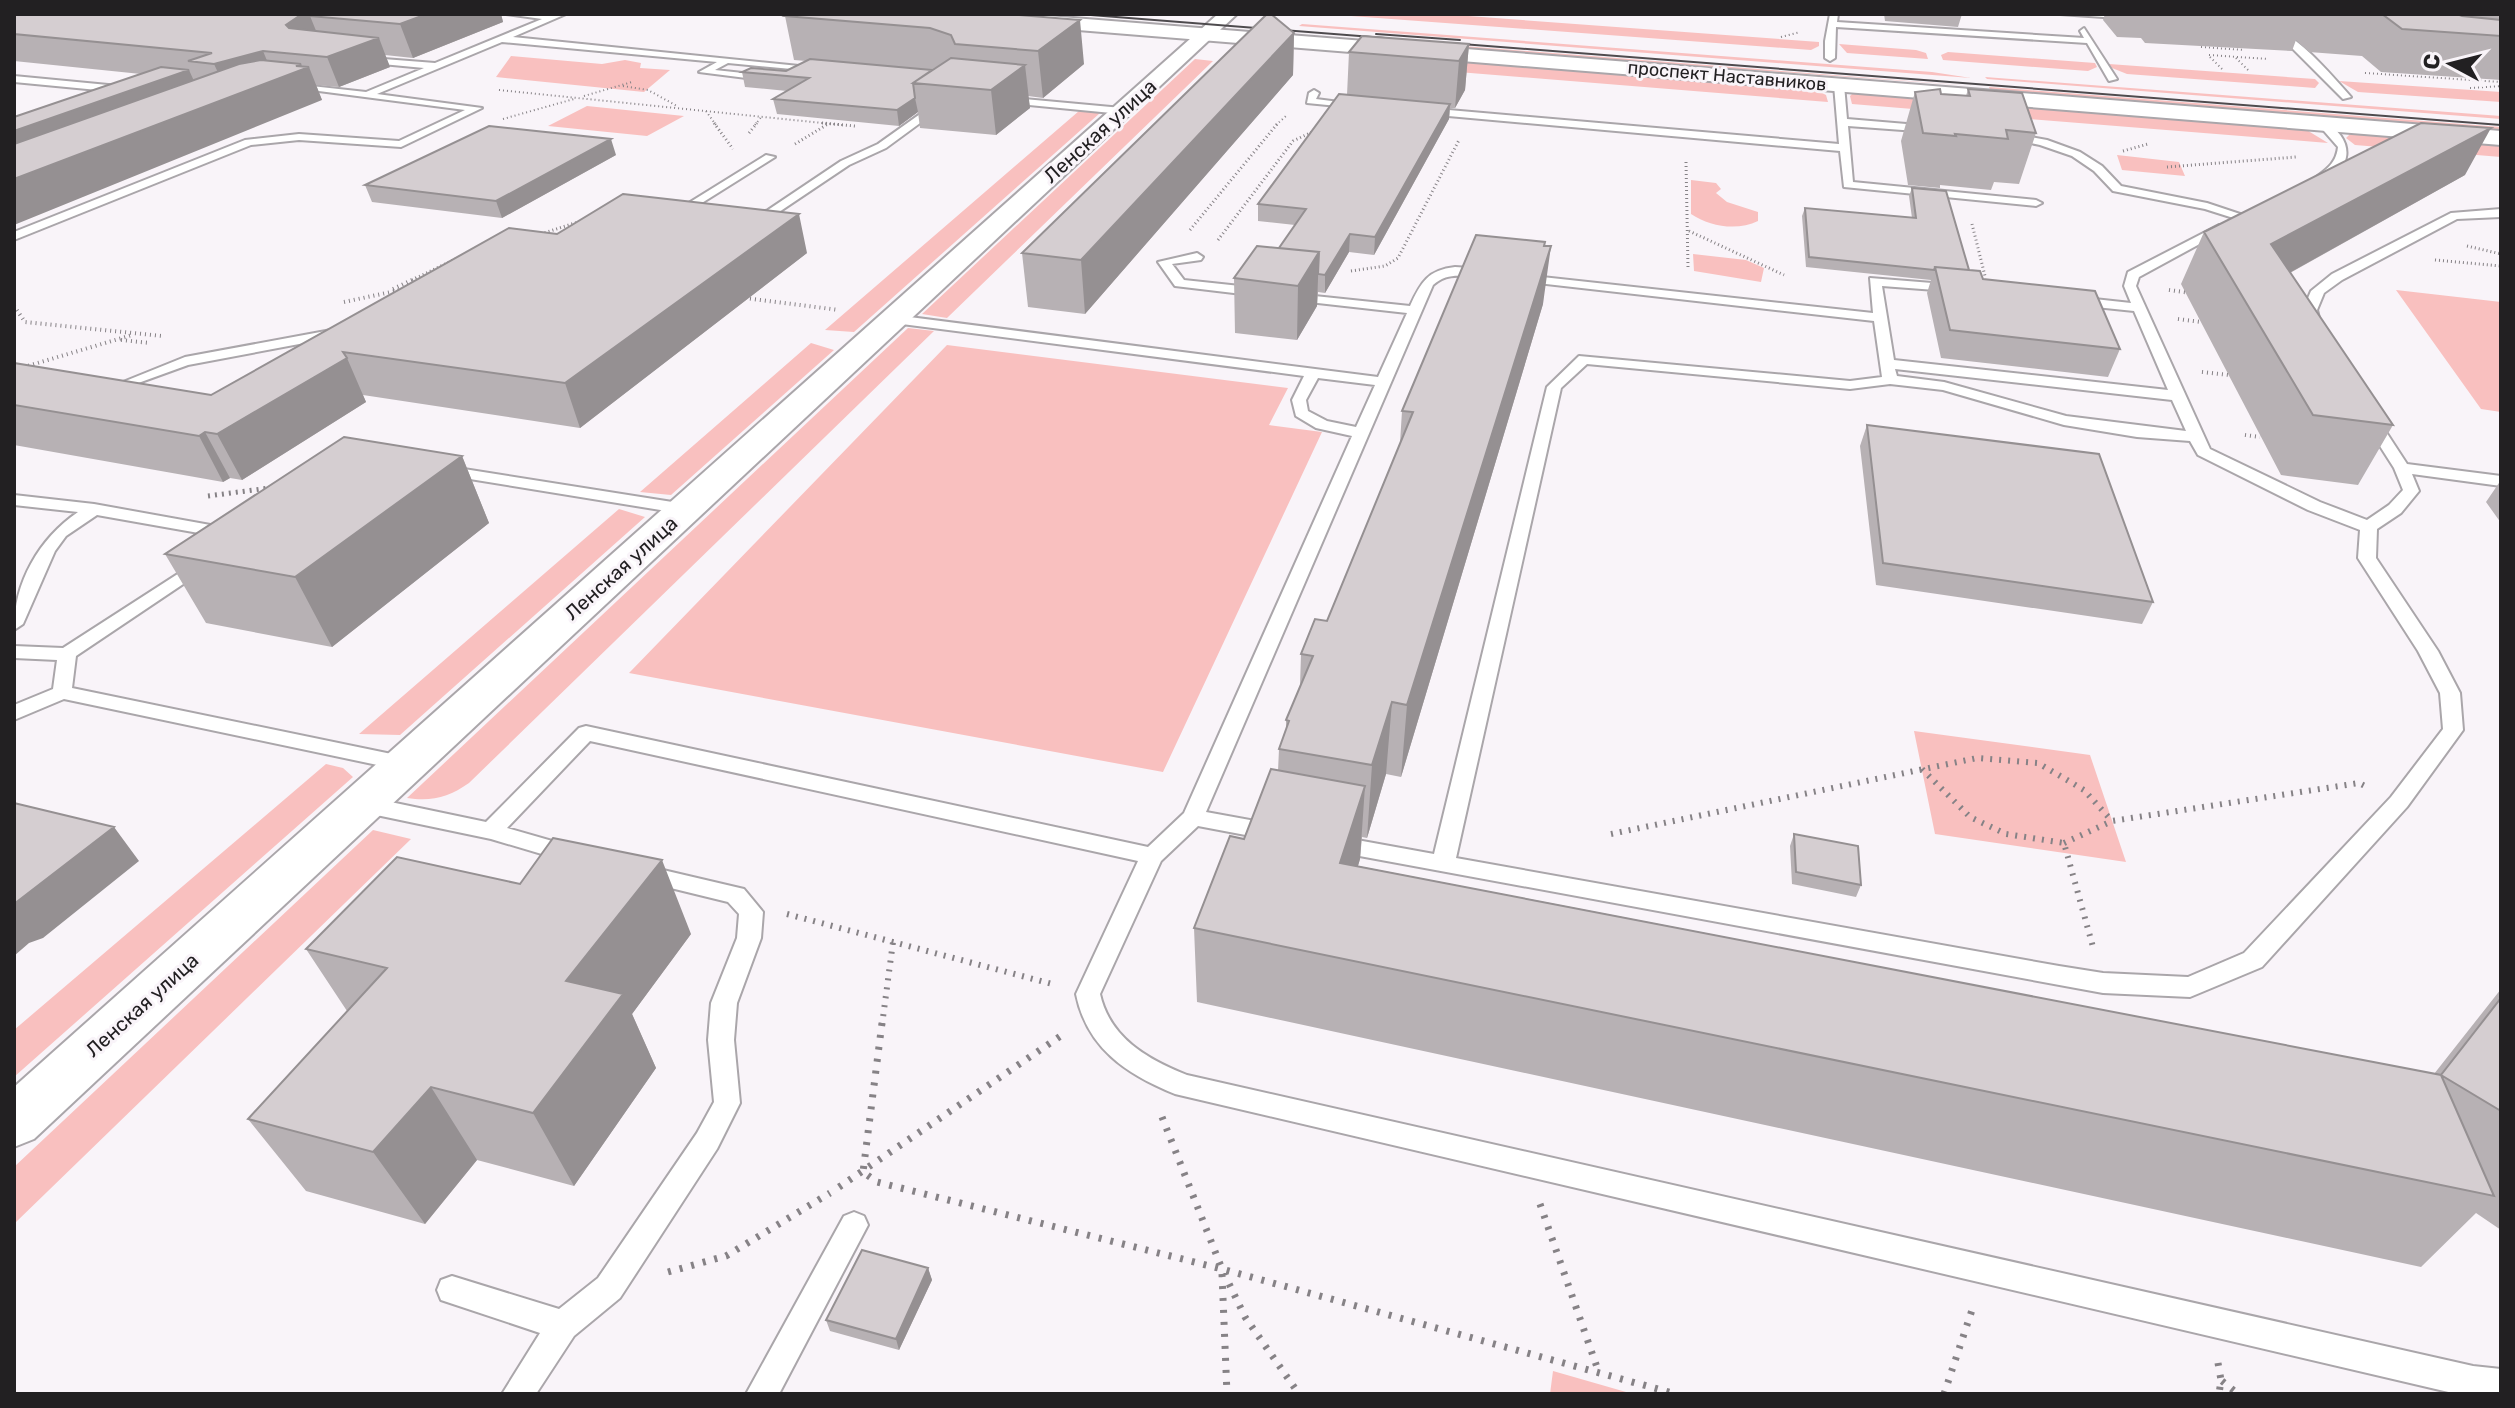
<svg xmlns="http://www.w3.org/2000/svg" width="2515" height="1408" font-family="Rubik,sans-serif">
	<style>
		.green { fill: #f9c0bf }
		.lines { fill: none; stroke-linecap: round; stroke-linejoin: round }
		.lane-casing { stroke: #aaa6aa; stroke-width: 4 }
		.street-casing { stroke: #aaa6aa; stroke-width: 4 }
		.secondary-casing { stroke: #aaa6aa; stroke-width: 4 }
		.path-far5 { stroke: #868286; stroke-width: 2; stroke-dasharray: 1 3; stroke-linecap: butt }
		.path-far4 { stroke: #868286; stroke-width: 3; stroke-dasharray: 1 3; stroke-linecap: butt }
		.path-far3 { stroke: #868286; stroke-width: 4; stroke-dasharray: 1 4; stroke-linecap: butt }
		.path-far2 { stroke: #868286; stroke-width: 5; stroke-dasharray: 2 5; stroke-linecap: butt }
		.path-far1 { stroke: #868286; stroke-width: 6; stroke-dasharray: 2 7; stroke-linecap: butt }
		.path { stroke: #868286; stroke-width: 7; stroke-dasharray: 3 9; stroke-linecap: butt }
		.lane { fill: #fff; fill-rule: evenodd }
		.street { fill: #fff; fill-rule: evenodd }
		.secondary { fill: #fff; fill-rule: evenodd }
		.tram { stroke: #4e4b4e; stroke-width: 2 }
		.wall { fill: #b7b1b4 }
		.shaded-wall { fill: #959092 }
		.building { fill: #d5ced1; stroke: #959092; stroke-width: 2 }
		.labels { text-anchor: middle; stroke-width: 6; stroke-linejoin: round; paint-order: stroke }
		.far-street-label { font-size: 18px; fill: #222022; stroke: #f9f4f9 }
		.street-label { font-size: 20px; fill: #222022; stroke: #f9f4f9 }
	</style>
	<rect width="100%" height="100%" fill="#f9f4f9"/>
	<path class="green" d="M1324 14H1441L1819 42V46L1811 50Z
		M1302 24 1932 72 1971 78 1299 26Z
		M1438 44 1973 86 1435 47Z
		M1839 44 1916 50 1926 53 1928 59 1847 53Z
		M1948 52 2095 63 2097 67 2088 71 1943 60 1941 55Z
		M511 56 602 64 625 60 641 63 640 68 670 70 644 92 496 77Z
		M1422 58 1816 90 1826 95 1828 102 1421 69Z
		M1195 59 1213 61 947 318 922 314Z
		M2109 64 2315 79 2319 83 2315 88 2127 74 2112 68Z
		M1985 77 2501 116V119L1987 79Z
		M2339 81 2501 92V102L2358 92Z
		M1989 87 2501 127V130L1990 90Z
		M1853 93 1941 100 1925 110 1852 104 1850 96Z
		M1957 101 2305 129 2328 143 1980 115Z
		M587 106 684 116 647 136 548 126Z
		M1079 111 1100 113 854 332 825 330Z
		M2351 133 2501 145V157L2355 145 2346 138Z
		M2117 155 2179 162 2185 176 2122 170Z
		M1691 180 1716 183 1721 189 1716 193 1727 202 1758 212V221C1738 231 1710 227 1691 214Z
		M1693 254 1746 260 1764 268 1761 282 1694 271Z
		M2396 290 2501 302V412L2481 409Z
		M908 328 934 331 469 783C449 797 432 802 407 798Z
		M811 343 834 350 671 495 640 492Z
		M947 345 1288 388 1269 425 1322 432 1163 772 629 673Z
		M619 509 645 517 400 735 359 734Z
		M1914 731 2090 755 2126 862 1935 834Z
		M326 764 343 768 353 777 14 1077V1030Z
		M373 830 411 839 14 1224V1167Z
		M1553 1371 1633 1394H1550Z"/>
	<g class="lines">
		<defs>
			<path id="lane" d="M506 14H566L513 37 829 69 824 72 728 63 715 70 772 76 769 81 699 72 717 62 502 42 377 94 482 108 401 147 299 140 251 145 14 240V232L245 140 299 134 399 141 465 110 288 87 293 84 366 92 424 68 361 62 358 57 435 63 542 19Z
				M1830 14H1838L1837 22 2084 38 2080 31 2084 28 2117 79 2109 81 2087 43 1836 27 1835 58 1830 61 1825 58V41Z
				M2060 14H2134L2136 16 2132 19Z
				M2228 14C2280 14 2319 61 2351 97L2343 99 2277 33Z
				M14 76 129 87 134 90 129 93 14 82Z
				M1839 82 1844 85 1847 119 1930 126 1935 129 1930 132 1848 126 1853 182 2036 200 2042 203 2036 206 1844 187 1840 151 1426 114 1421 111 1426 108 1839 144 1834 85Z
				M1314 90 1319 93 1316 99 1363 105 1358 108 1307 103 1309 93Z
				M1001 97 1122 108 1127 111 1122 114 998 102Z
				M937 102 946 104 886 148 849 165 776 214 750 223 744 219 768 210 841 161 878 144Z
				M2322 120C2357 139 2354 172 2316 185L2310 182C2323 171 2336 166 2338 147L2317 123Z
				M2010 133 2047 140 2080 152 2102 166 2121 186 2207 203 2252 218 2246 222 2205 209 2113 191 2094 171 2072 156 2040 145 2006 138V134Z
				M766 155 775 157 681 216 671 214Z
				M2501 209V217L2457 219 2342 280 2324 293 2317 310 2322 330 2315 334 2308 330 2303 310 2311 291 2332 274 2451 213Z
				M2219 225 2229 228 2139 277 2136 286 2210 449 2320 502 2367 520 2389 505 2403 490 2394 468 2362 418 2365 415H2375L2407 464 2501 476V486L2412 474 2419 491 2401 513 2377 529 2376 558 2438 651 2460 693 2463 730 2407 807 2262 967 2190 997 2103 993 1327 850 1324 844 1327 838 1335 836 1434 854 1547 387 1579 356 1850 381 1882 377 1874 321 1519 281 1513 277 1514 274 1873 313 1870 278 1957 285 1964 289 1962 292 1882 286 1894 360 2168 390 2134 311 2076 305 2069 301 2076 297 2131 303 2124 286 2128 272ZM1587 364 1850 389 1890 384 1943 390 2064 425 2137 437 2190 441 2198 455 2308 510 2360 530 2358 558 2418 651 2440 693 2443 729 2391 797 2244 953 2188 977 2103 973 2059 966 1456 858 1561 388ZM1895 369 2172 400 2186 431 2066 416 1944 382 1897 376Z
				M1197 253 1203 257 1201 260 1172 264 1184 280 1259 288 1266 292 1259 296 1175 286 1158 262Z
				M1455 267 1487 269 1493 273C1476 284 1454 266 1433 285L1206 812 1272 824 1280 826 1283 832 1280 838 1272 840 1198 826 1161 861 1100 994C1110 1038 1147 1059 1187 1075L2473 1366 2501 1369V1394H2457L1175 1094C1126 1074 1087 1048 1076 994L1138 861 590 741 507 828 580 849 583 855 580 861 572 863 491 839 362 812 354 809 351 804 354 799 362 796 486 822 579 728 586 726 1148 847 1184 813 1352 436 1316 428 1296 416 1292 400 1304 376 894 323 887 319 894 315 1378 377 1407 313 1291 300 1286 299V293L1410 306C1421 282 1428 270 1455 267ZM1318 378 1375 385 1356 427 1327 421 1308 411 1306 400Z
				M342 328 349 332 347 335 188 365 130 386 123 382 185 357Z
				M445 466 685 504 693 509 685 514 439 474 437 471Z
				M14 495 94 504 227 528 236 533 227 538 97 515 66 536 55 551 23 624 14 630C14 582 39 539 78 512L14 505Z
				M201 559 210 564 207 568 76 656 72 688 406 757 413 759 417 764 413 769 406 771 64 699 14 720V705L53 689 57 660 14 658V646L63 648Z
				M646 866 744 889 763 912 761 938 737 1003 734 1040 740 1103 717 1149 620 1298 574 1336 536 1394H502L540 1333 441 1300 437 1290 441 1280 452 1276 559 1309 598 1278 697 1133 714 1102 708 1040 711 1003 737 938 739 914 728 902 638 880 635 874 638 868Z
				M854 1212 864 1216 868 1225 779 1394H746L844 1216Z"/>
			<path id="street" d="M1218 14H1237L34 1139 14 1147V1087Z"/>
			<path id="secondary" d="M944 14H1023L2501 131V145L953 20Z"/>
		</defs>
		<use href="#lane" class="lane-casing"/>
		<use href="#street" class="street-casing"/>
		<use href="#secondary" class="secondary-casing"/>
		<path class="path-far5" d="M1781 37 1800 32
			M2201 47 2244 50
			M2209 55 2268 59
			M2210 57 2222 69
			M2236 58 2249 71
			M2365 73 2501 82
			M623 86 648 90 677 106
			M2470 88 2501 86
			M499 90 842 125
			M584 96 632 82
			M706 111 716 125
			M503 119 574 99
			M755 125 762 116
			M1276 125 1286 116"/>
		<path class="path-far4" d="M714 123 733 149
			M822 123 855 126
			M749 133 757 123
			M795 144 828 124
			M2123 151 2148 144
			M1686 162 1688 268
			M2167 167 2296 157
			M1972 224 1985 276
			M1190 230 1278 123
			M1689 231 1784 275
			M541 234 581 221
			M1218 240 1293 141 1312 132
			M2467 246 2501 254
			M2435 260 2501 266
			M1351 271 1385 266 1398 258 1459 140
			M412 280 478 248"/>
		<path class="path-far3" d="M393 289 416 278
			M2169 290 2191 293
			M745 298 839 310
			M344 302 405 289
			M14 306 25 322 162 336
			M2178 319 2201 322
			M121 340 150 343
			M14 370 132 335
			M2202 372 2229 375
			M2245 435 2260 437"/>
		<path class="path-far2" d="M208 496 269 488"/>
		<path class="path-far1" d="M1922 769 1970 817 2006 834 2064 843 2093 947
			M1611 834 1977 758 2038 763 2084 790 2112 821
			M2064 843 2112 821 2359 783 2365 786
			M787 914 1056 985
			M882 1025 893 942"/>
		<path class="path" d="M882 1023 863 1172 877 1182 1222 1269 1676 1394
			M1162 1117 1222 1269 1245 1317 1299 1394
			M839 1187 1065 1033
			M1540 1204 1599 1373
			M668 1272 726 1256 830 1193
			M1222 1274 1227 1394
			M2218 1363 2221 1380 2219 1394
			M2222 1381 2238 1394
			M1944 1394 1974 1304"/>
		<use href="#lane" class="lane"/>
		<use href="#street" class="street"/>
		<use href="#secondary" class="secondary"/>
		<path class="tram" d="M1078 14 1385 38
			M1376 34 1460 40
			M1449 43 2501 125"/>
	</g>
	<path class="wall" d="M14 14H501L503 22 413 58 385 55 390 67 339 87 316 85 322 100 141 74 14 61Z
		M1006 14 1084 64 1043 98 1028 96 1030 108 996 135 920 128 918 112 899 126 777 114 773 99 787 91 745 87 742 72 786 71 806 61 794 60 785 16Z
		M1884 14H1962L1958 27 1885 21Z
		M2105 14H2501V80L2381 72 2362 56 2309 52 2296 40 2292 51 2145 43 2141 38 2117 37 2103 20Z
		M1294 33 1293 75 1085 314 1028 307 1022 253Z
		M1469 44 1465 90 1455 108H1450L1449 119 1374 255 1349 252 1325 293 1318 292 1317 306 1297 340 1235 333 1234 278 1279 248 1295 225 1258 221V204L1347 95 1349 52Z
		M1968 89 2036 133 2019 184 1994 182 1991 190 1940 185V188L1908 185 1901 141 1915 92 1966 96Z
		M616 155 502 218 372 202 365 185Z
		M2465 175 2290 273 2393 425 2358 485 2281 475 2181 284 2204 232Z
		M1912 188 1969 270 1983 279 2120 349 2108 377 1941 358 1927 293 1931 280 1806 267 1802 216 1805 208 1912 218 1909 196Z
		M557 234 807 253 580 428 363 395 366 402 242 480 230 478 223 482 14 445V363L211 395Z
		M1545 246 1543 304 1401 777 1386 774 1367 838 1362 837 1360 859 1358 866 2434 1074 2501 989V1230L2476 1213 2421 1267 1197 1002 1194 928 1244 839 1278 771 1279 749 1286 730V720L1300 686 1301 654 1327 621 1400 443 1402 411Z
		M1867 425 2153 602 2142 624 1876 585 1860 446Z
		M462 456 489 523 332 647 206 623 165 554Z
		M2501 480V523L2486 502Z
		M1794 834 1861 885 1856 897 1792 884 1790 846Z
		M691 934 632 1014 656 1068 574 1186 477 1160 425 1224 306 1191 248 1119 347 1011 306 949Z
		M928 1268 932 1280 899 1350 830 1331 826 1320Z"/>
	<path class="shaded-wall" d="M302 14H381L310 16 319 38 298 54 286 25Z
		M427 14H501L503 22 413 58 400 24Z
		M1080 20 1084 64 1043 98 1038 51Z
		M1294 33 1293 75 1085 314 1081 260Z
		M379 38 390 67 339 87 327 57Z
		M1469 44 1465 90 1455 108 1459 61Z
		M263 51 275 80 296 66 301 64 303 69 309 67 322 100 14 225V179L228 94 214 64Z
		M1025 65 1030 108 996 135 991 90Z
		M189 70 204 103 14 175V131Z
		M915 98 918 112 899 126 897 110Z
		M1450 104 1449 119 1374 255 1375 237Z
		M2491 128 2465 175 2246 297 2271 244Z
		M611 139 616 155 502 218 496 201Z
		M799 214 807 253 580 428 565 383Z
		M1350 234 1349 252 1325 293V275Z
		M1551 246 1543 304 1401 777 1407 705Z
		M1319 252 1317 306 1297 340 1298 286Z
		M347 358 366 402 242 480 217 434Z
		M205 432 230 478 223 482 199 436Z
		M462 456 489 523 332 647 295 577Z
		M1392 702 1386 774 1367 838 1372 765Z
		M1365 786 1360 859 1336 937 1340 863Z
		M114 827 139 861 43 938 29 943 14 956V904Z
		M662 860 691 934 632 1014 656 1068 574 1186 533 1113 566 981Z
		M431 1087 477 1160 425 1224 373 1152Z
		M928 1268 932 1280 899 1350 896 1339Z"/>
	<path class="building" d="M14 14H302L286 25 289 28 379 38 327 57 263 51 214 64 188 61 212 53 14 34Z
		M316 14H427L400 24 310 16Z
		M789 14H1006L1080 20 1038 51 955 44 951 35 930 28 785 16Z
		M1267 14H1271L1294 33 1081 260 1022 253Z
		M2382 14H2457L2462 16 2501 20V36L2402 29Z
		M1362 36 1469 44 1459 61 1349 52Z
		M951 58 1025 65 991 90 913 83Z
		M810 59 932 70 913 83 915 98 897 110 773 99 809 78 742 72 751 68 786 71Z
		M261 60 301 64 296 66 309 67 14 179V144L239 64Z
		M161 67 189 70 14 131V117Z
		M1940 89 1941 94 1970 96 1968 89 2022 93 2036 133 2006 130 2008 139 1955 134 1956 136 1923 133 1915 92Z
		M1339 94 1450 104 1375 237 1350 234 1325 275 1318 274 1319 252 1279 248 1306 209 1258 204Z
		M2421 123 2491 128 2271 244 2393 425 2313 415 2204 232Z
		M489 126 611 139 496 201 365 185Z
		M1912 188 1946 191 1969 270 1935 267 1934 270 1809 257 1805 208 1916 218Z
		M623 194 799 214 565 383 343 352 347 358 217 434 205 432 199 436 14 405V363L211 395 509 228 557 234Z
		M1476 235 1545 242 1544 246H1551L1407 705 1392 702 1372 765 1279 749 1289 721 1286 720 1313 656 1301 654 1315 619 1327 621 1413 412 1402 411Z
		M1257 246 1319 252 1298 286 1234 278Z
		M1935 267 1980 271 1983 279 2095 291 2120 349 1950 330Z
		M1867 425 2099 454 2153 602 1883 563Z
		M344 437 462 456 295 577 165 554Z
		M1271 769 1365 786 1340 863 2441 1075 2494 1196 1194 928 1230 836 1244 839Z
		M14 803 114 827 14 904Z
		M1794 834 1858 846 1861 885 1796 872Z
		M553 838 662 860 566 981 623 994 533 1113 431 1087 373 1152 248 1119 387 968 306 949 397 857 520 884Z
		M2501 998V1111L2441 1075Z
		M862 1250 928 1268 896 1339 826 1320Z"/>
	<g class="labels">
		<g class="far-street-label">
			<text transform="translate(1727 76) rotate(5)" y="6">проспект Наставников</text>
		</g>
		<g class="street-label">
			<text transform="translate(1100 131) rotate(-42)" y="7">Ленская улица</text>
			<text transform="translate(621 568) rotate(-42)" y="7">Ленская улица</text>
			<text transform="translate(142 1005) rotate(-42)" y="7">Ленская улица</text>
		</g>
	</g>
	<rect width="2515" height="1408" fill="none" stroke="#222022" stroke-width="32"/>
	<g transform="translate(2451 64) rotate(277)" stroke="#f9f4f9" stroke-width="6" paint-order="stroke">
	<path d="M0-6L14 30L0 20L-14 30Z" fill="#222022"/>
	<text y="-12" font-size="22" font-weight="bold" text-anchor="middle" fill="#222022">С</text>
	</g>
</svg>
